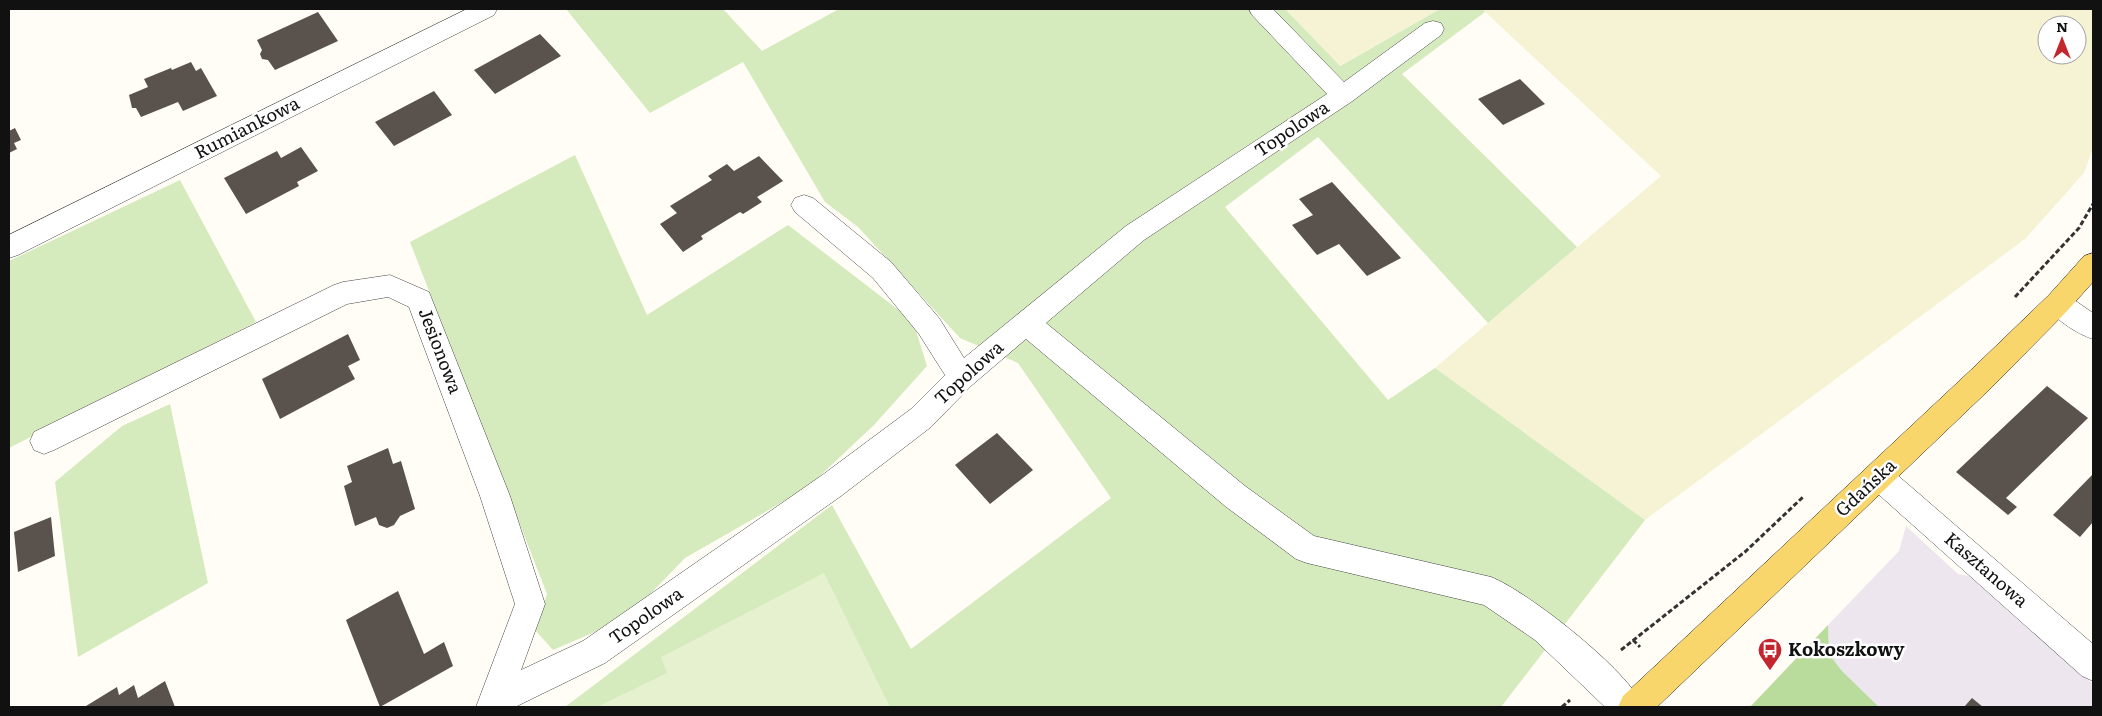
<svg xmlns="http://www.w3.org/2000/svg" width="2102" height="716" font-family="Literata,serif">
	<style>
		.industrial { fill: #eee6ef }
		.farmland { fill: #f6f3d4; fill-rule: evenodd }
		.green { fill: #d5ebbd }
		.forest { fill: #b9dc9c }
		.pitch { fill: #e6f2cf }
		.building { fill: #5a524d }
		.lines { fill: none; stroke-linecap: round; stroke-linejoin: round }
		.minor-casing { stroke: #444; stroke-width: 1 }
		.major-casing { stroke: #222; stroke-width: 1 }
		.path { stroke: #333; stroke-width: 3; stroke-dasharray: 5 2.5; stroke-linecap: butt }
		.minor { fill: #fff; fill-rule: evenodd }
		.major { fill: #f9d66b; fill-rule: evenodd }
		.labels { text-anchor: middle; stroke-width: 5; stroke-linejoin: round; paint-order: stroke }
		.street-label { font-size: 18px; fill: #111; stroke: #fff }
		.poi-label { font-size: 18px; font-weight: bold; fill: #111; stroke: #fff; text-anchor: start }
	</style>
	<rect width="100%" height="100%" fill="#fffdf5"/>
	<path class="industrial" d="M1906 526 1958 574 1974 577 2093 684V707H1879L1842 671 1829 654 1828 625 1899 551Z"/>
	<path class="farmland" d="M1285 9H1440L1339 66Z
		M1482 9H2093V148L2084 173 2025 239 1645 520 1435 368 1661 176ZM2047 25H2077V55H2047Z"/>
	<path class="green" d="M566 9H723L762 51 839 9H1285L1340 66 1440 9H1482L1485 12 1402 74 1577 247 1488 323 1318 137 1225 207 1388 400 1435 368 1645 520 1501 707H565L832 505 911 649 1111 498 1018 363 960 338 858 227 825 202 743 62 650 113Z
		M575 155 647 315 788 225 913 321 927 366 874 425 807 488 685 558 627 618 553 650 535 630 547 594 410 242Z
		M180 180 256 322 9 448V261Z
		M170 404 208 583 78 657 55 482 122 426Z"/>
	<path class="forest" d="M1828 625 1829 654 1842 671 1879 707H1750Z"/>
	<path class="pitch" d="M824 573 890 707H597L667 673 661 657Z"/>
	<path class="building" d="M318 12 338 41 275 70 268 60 262 59 260 54 262 50 257 40Z
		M540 34 561 56 495 94 474 70Z
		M191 62 196 71 201 68 217 96 183 111 178 102 141 117 136 108H132L129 95 148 87 144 79 171 68 172 70Z
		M1520 79 1545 104 1503 125 1478 99Z
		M434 91 452 115 394 146 375 122Z
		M15 128 21 140 14 143 17 149 9 153V131Z
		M301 147 318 171 297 182 299 186 246 214 224 178 277 151 281 158Z
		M759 156 783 181 757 197 762 202 743 214 740 212 701 236 703 239 683 252 660 224 677 213 670 206 712 180 708 176 727 164 734 171Z
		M1332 182 1401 258 1367 276 1339 244 1317 255 1292 225 1313 215 1299 199Z
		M348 334 360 360 348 366 355 379 280 419 262 379Z
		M2047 386 2088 418 2006 498 2017 507 2008 515 1956 472Z
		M997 433 1033 470 990 504 955 465Z
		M388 448 393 464 401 461 415 509 400 516 394 525 387 528 379 525 376 517 355 526 344 486 352 482 347 466Z
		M2093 474V522L2080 537 2053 515Z
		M51 517 55 556 18 572 14 532Z
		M398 591 424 654 444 642 453 666 380 707 346 620Z
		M165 681 175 707H87L86 706 117 687 119 695 134 685 138 698Z
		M1972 698 1983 707H1964Z"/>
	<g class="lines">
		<defs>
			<path id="minor" d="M467 9H497L494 15 18 255 9 258V235Z
				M1249 9H1273L1344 82 1425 23 1433 21 1441 23 1444 29 1441 35 1351 102 1144 240 1046 323 1245 486 1314 536 1491 577C1527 591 1631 672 1643 707H1605L1535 640 1484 605 1307 563 1296 559 1225 506 1026 339 971 386 931 427 841 496 605 663 515 707H476L515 604 480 496 409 307 388 297 347 304 54 450 44 454 34 450 30 441 34 432 334 285 343 282 390 275 429 292 510 496 545 604 521 670 583 641 821 476 911 409 945 375 919 334 873 278 795 212 791 205 795 198 804 195 813 198 891 262 939 318 964 358 1126 226 1327 94 1252 15Z
				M2058 292 2067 295 2093 313V339C2077 334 2052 318 2045 303L2049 295Z
				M1878 463 1888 467 2093 644V681L2082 676 1868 485 1863 476 1868 467Z"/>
			<path id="major" d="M2093 253V282L2067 311 1992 387 1657 707H1618L1623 696 1972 369 2049 295 2084 256Z"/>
		</defs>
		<use href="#minor" class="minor-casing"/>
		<use href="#major" class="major-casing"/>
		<path class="path" d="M2015 297 2079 228 2093 204
			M1633 640 1640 647
			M1621 650 1746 551 1803 497
			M1562 707 1570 700"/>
		<use href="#minor" class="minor"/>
		<use href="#major" class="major"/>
	</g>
	<defs>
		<symbol id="bus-pin" viewBox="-11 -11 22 30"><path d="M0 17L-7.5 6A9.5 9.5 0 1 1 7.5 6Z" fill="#c4262e" stroke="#fff"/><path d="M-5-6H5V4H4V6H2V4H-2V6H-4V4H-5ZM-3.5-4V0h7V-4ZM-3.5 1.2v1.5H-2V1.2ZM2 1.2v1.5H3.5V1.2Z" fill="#fff"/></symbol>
	</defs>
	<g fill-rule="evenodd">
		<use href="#bus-pin" x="1756" y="636" width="28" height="38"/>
	</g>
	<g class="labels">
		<g class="street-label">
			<text transform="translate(247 128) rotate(-27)" y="6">Rumiankowa</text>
			<text transform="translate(1292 129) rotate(-34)" y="6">Topolowa</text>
			<text transform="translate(440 351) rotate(69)" y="6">Jesionowa</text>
			<text transform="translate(969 373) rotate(-42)" y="6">Topolowa</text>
			<text transform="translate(1866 488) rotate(-43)" y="6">Gdańska</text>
			<text transform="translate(1986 570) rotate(41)" y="6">Kasztanowa</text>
			<text transform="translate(646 616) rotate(-35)" y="6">Topolowa</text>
		</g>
		<g class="poi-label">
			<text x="1788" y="656">Kokoszkowy</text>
		</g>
	</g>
	<rect width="2102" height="716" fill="none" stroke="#111111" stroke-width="20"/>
	<g transform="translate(2062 40)"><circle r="24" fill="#ffffff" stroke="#a0a0a0"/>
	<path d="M0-4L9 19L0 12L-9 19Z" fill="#c4262e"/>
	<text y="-8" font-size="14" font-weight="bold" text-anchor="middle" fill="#111111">N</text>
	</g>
</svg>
